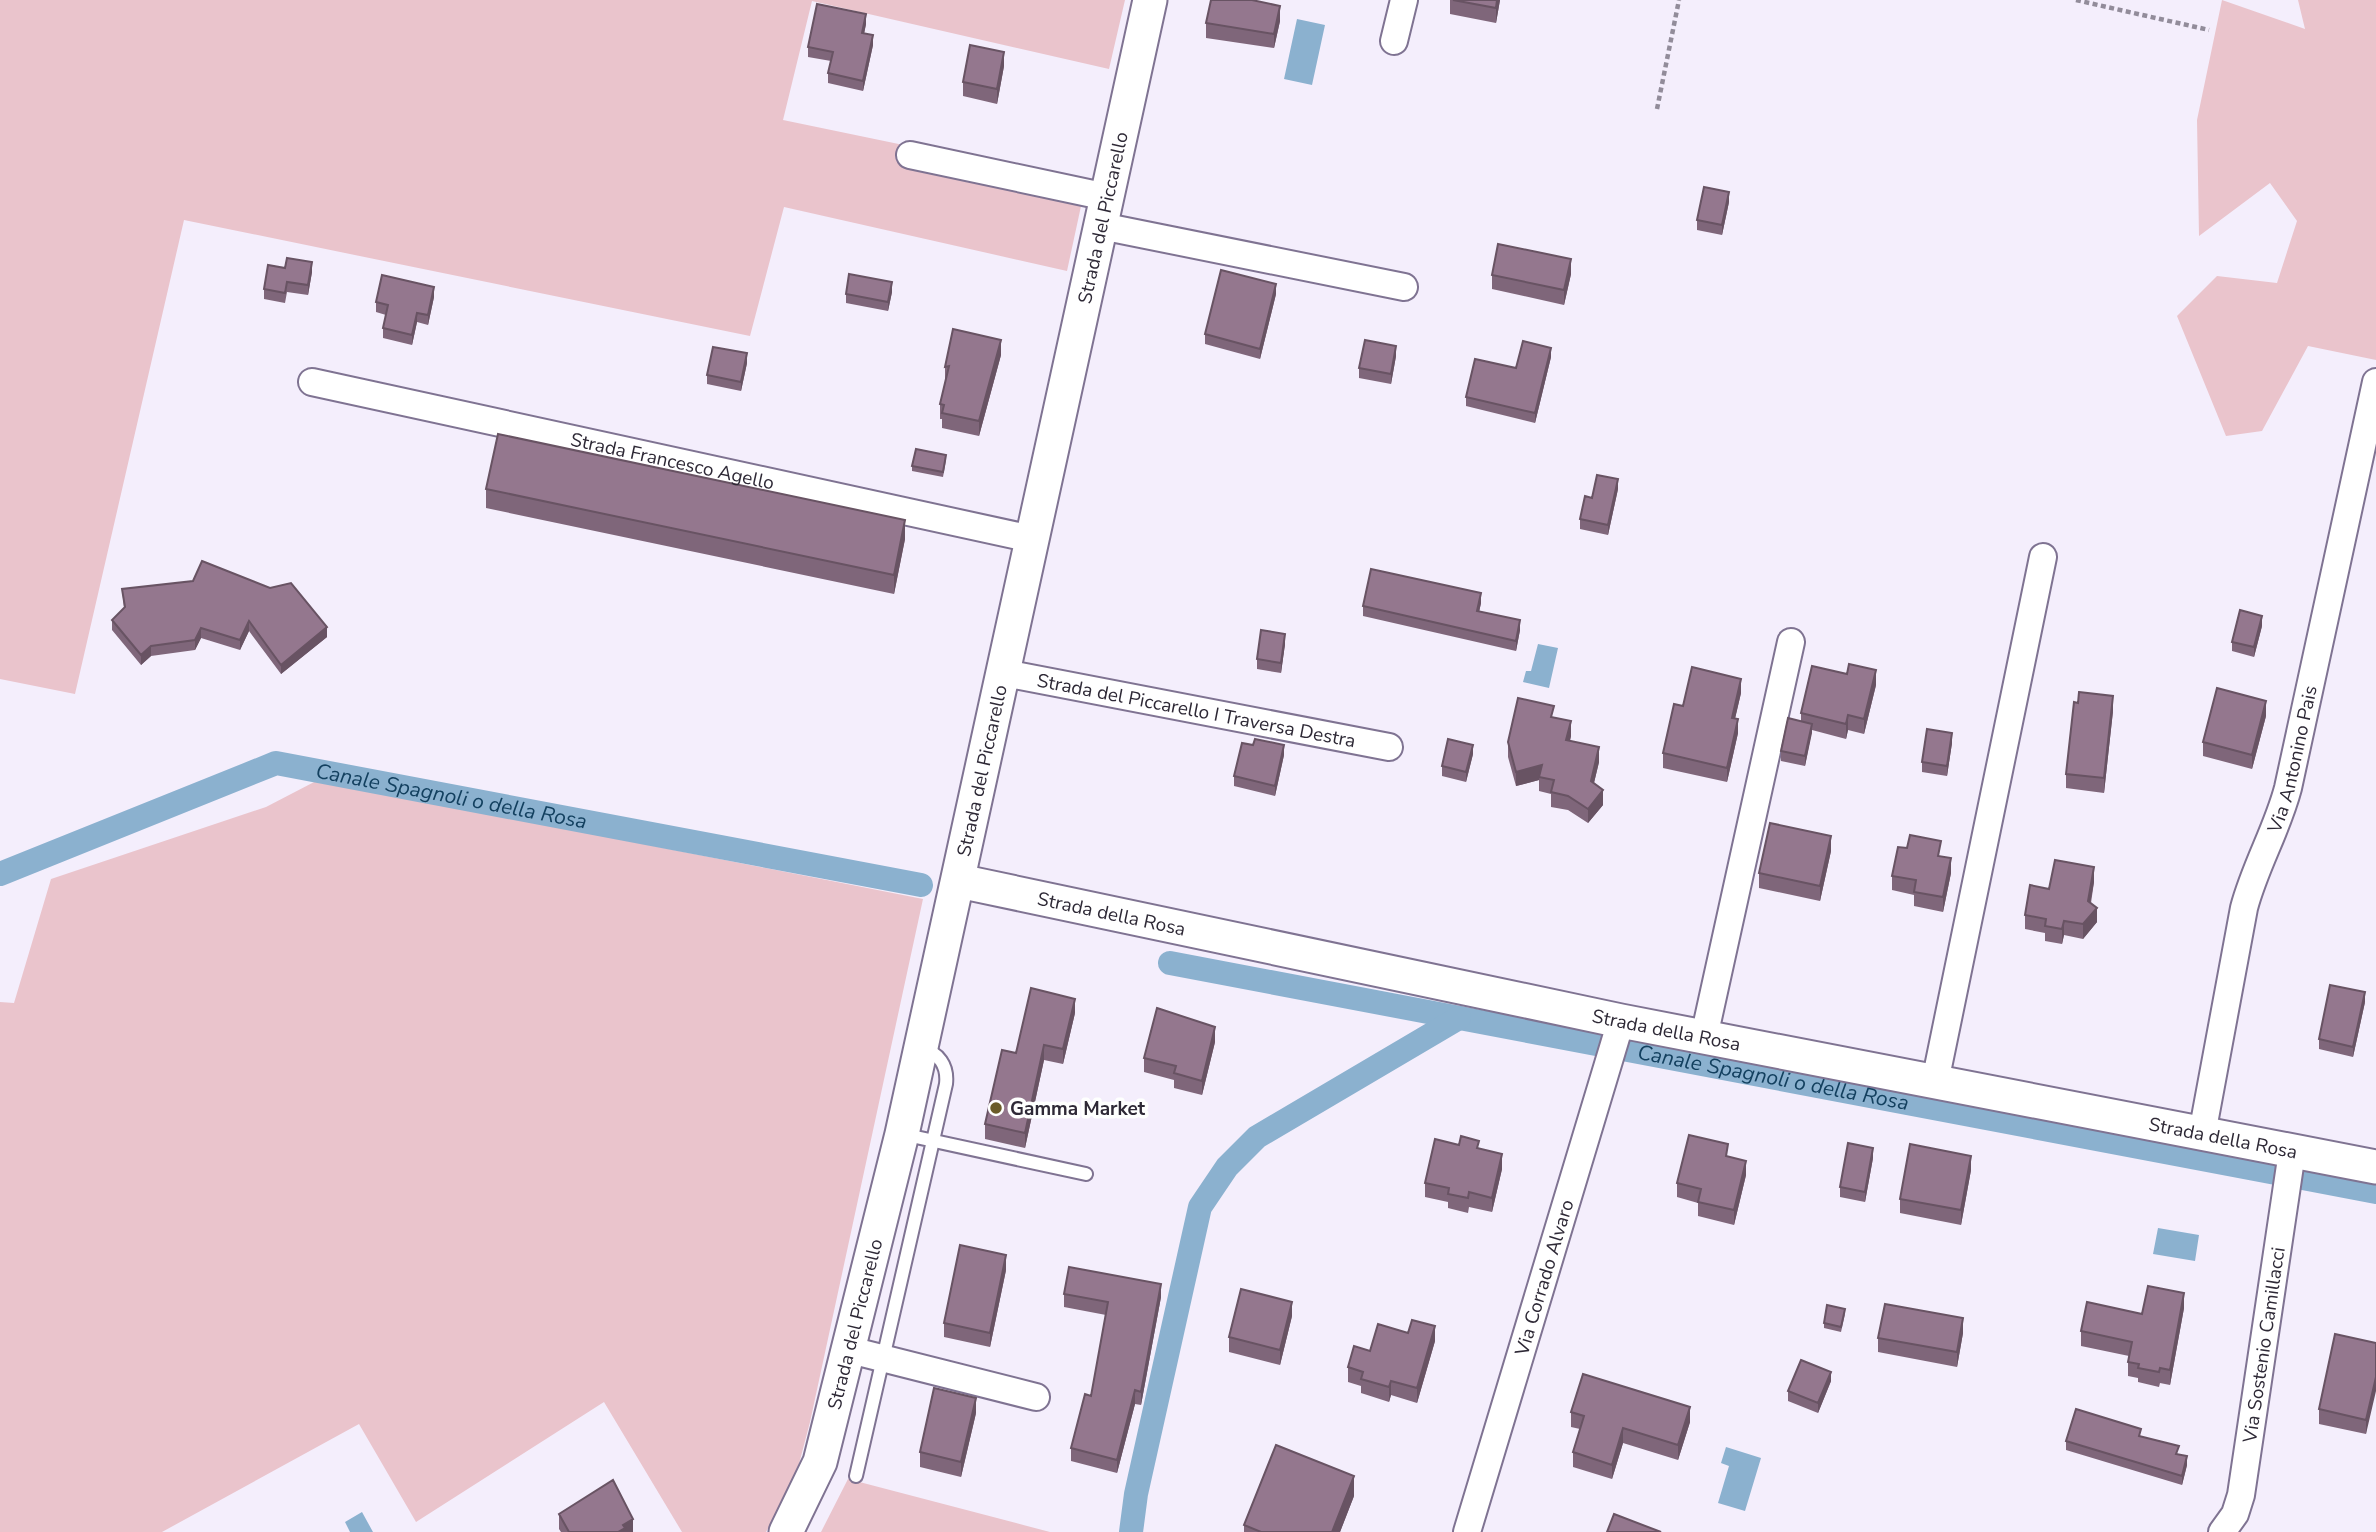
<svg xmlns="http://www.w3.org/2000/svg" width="2376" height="1532" font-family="'Nunito Sans',sans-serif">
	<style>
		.green { fill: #eac4cc }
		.water { fill: #8bb1cf }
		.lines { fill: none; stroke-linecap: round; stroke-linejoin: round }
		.canal { stroke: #8bb1cf; stroke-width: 24 }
		.service-casing { stroke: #7f7392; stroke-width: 16 }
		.minor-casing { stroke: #7f7392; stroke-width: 30 }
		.tertiary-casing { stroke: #7f7392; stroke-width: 37 }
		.path { stroke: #928c9a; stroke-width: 4.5; stroke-dasharray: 5 3.5; stroke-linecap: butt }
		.service { stroke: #fff; stroke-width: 12 }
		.minor { stroke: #fff; stroke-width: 26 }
		.tertiary { stroke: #fff; stroke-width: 33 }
		.wall { fill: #7f667a }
		.shaded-wall { fill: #685363 }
		.building { fill: #94778e; stroke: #685363; stroke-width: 2 }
		.poi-dot { fill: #6a5c29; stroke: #fefffe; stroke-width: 2.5 }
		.labels { text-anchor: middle; stroke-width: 7; stroke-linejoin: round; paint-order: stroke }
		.street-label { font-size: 19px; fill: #2e2936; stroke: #fefffe }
		.poi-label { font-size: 19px; font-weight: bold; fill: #2e2936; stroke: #fefffe; text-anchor: start }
		.water-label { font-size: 21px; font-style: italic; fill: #13405f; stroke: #fefffe }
	</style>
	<rect width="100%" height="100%" fill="#f4eefc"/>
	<path class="green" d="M0 0H1125L1109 69 812 1 783 120 1086 183 1067 271 784 207 750 336 184 220 75 694 0 679Z
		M2222 0 2305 29 2298 0H2376V360L2308 346 2262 431 2226 436 2177 316 2217 276 2277 283 2297 221 2270 183 2199 236 2197 120Z
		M318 780 923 899 810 1422 794 1483 766 1532H682L604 1402 416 1522 359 1424 162 1532H0V1002L14 1003 51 879 266 807Z
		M848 1479 1050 1532H821Z"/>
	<path class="water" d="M1297 19 1325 25 1312 85 1284 79Z
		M1538 644 1558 648 1549 688 1523 682 1526 671H1531Z
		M2158 1228 2199 1235 2195 1261 2153 1254Z
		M1726 1447 1761 1458 1745 1511 1718 1503 1729 1466 1721 1463Z
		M362 1512 373 1532H350L345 1522Z"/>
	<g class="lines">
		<g class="canal">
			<path id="s1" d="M0 874 276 763 921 885"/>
			<path id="s2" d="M1170 963 2376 1192"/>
			<path d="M1131 1532 1136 1494 1200 1207 1227 1167 1257 1137 1459 1018"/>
		</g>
		<defs>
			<path id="service" d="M902 1134 1086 1174
				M856 1476 946 1084C948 1066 939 1052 921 1049"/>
			<g id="minor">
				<path d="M1394 41 1404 0"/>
				<path d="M910 155 1107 197"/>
				<path d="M1101 226 1404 287"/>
				<path id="s3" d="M312 382 1032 539"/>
				<path id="s4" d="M1004 673 1389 747"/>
				<path d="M1704 1037 1791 642"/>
				<path d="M1935 1082 2043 557"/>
				<path id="s5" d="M2202 1134 2244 908C2255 866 2277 830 2288 788L2376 382"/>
				<path d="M846 1349 1036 1397"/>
				<path id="s6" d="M1467 1532 1621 1021"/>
				<path id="s7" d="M2222 1532 2235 1514 2241 1495 2292 1152"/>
			</g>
			<g id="tertiary">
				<path id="s8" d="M959 881 1621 1021 2376 1167"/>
				<path id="s9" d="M786 1532 820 1462 902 1134 1150 0"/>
			</g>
		</defs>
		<use href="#service" class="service-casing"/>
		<use href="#minor" class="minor-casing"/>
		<use href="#tertiary" class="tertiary-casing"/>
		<path class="path" d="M2076 0 2209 30
			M1657 109 1679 0"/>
		<use href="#service" class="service"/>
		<use href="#minor" class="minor"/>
		<use href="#tertiary" class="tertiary"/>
	</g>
	<path class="wall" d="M1450 0H1500L1496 23 1450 14Z
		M1280 21 1274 48 1206 38V23Z
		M866 24 864 34 873 45 863 91 828 83V73L831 61 808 57V47Z
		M1004 66 997 104 963 96V82Z
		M1729 202 1722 235 1697 230V220Z
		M285 268 312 272 308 295 287 292 285 303 264 299V289Z
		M1571 274 1564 305 1492 289V275Z
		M892 292 888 311 846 303V294Z
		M1276 294 1260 359 1205 344V334Z
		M434 297 428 325 417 322 412 345 383 338V328L386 315 376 312V302Z
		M1001 355 979 436 942 428V419H940V404L946 381H945V367Z
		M1396 356 1391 384 1359 378V368Z
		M1551 357 1535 423 1466 406V397L1516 368Z
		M747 363 741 391 707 384V375Z
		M946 460 943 477 912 471V466Z
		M486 489 905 539 894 594 486 508Z
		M1618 489 1608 535 1580 529V519L1592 498Z
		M122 589 327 637 281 674 249 631 240 650 201 638 195 650 151 656 141 665 112 630V620L124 608Z
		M1481 603 1479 612 1520 630 1516 651 1363 616V606Z
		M2262 626 2254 657 2232 651V642Z
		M1285 644 1281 673 1257 669V659Z
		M1876 685 1864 734 1848 730 1846 739 1812 730 1805 766 1781 761V751L1801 721V713Z
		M1741 693 1735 718 1738 733 1727 782 1663 768V753L1683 706Z
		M2113 711 2104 793 2066 788V774Z
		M2266 716 2252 769 2203 756V742Z
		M1554 717 1571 736 1570 741 1599 762 1594 783 1603 805 1588 823 1568 810 1551 807V794L1539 791V780L1516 786 1508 757V742Z
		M1952 743 1947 776 1922 772V762Z
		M1473 754 1466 782 1442 776V766Z
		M1284 755 1275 796 1234 786V776Z
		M1831 851 1820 901 1759 888V873Z
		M1941 856 1951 873 1943 912 1914 906V895L1892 890V876Z
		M2094 882 2091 903 2097 922 2083 939 2064 935 2062 944 2045 941V933L2025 929V915L2049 889Z
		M2365 1002 2353 1057 2319 1049V1039Z
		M1075 1013 1063 1064 1044 1060 1025 1148 985 1139V1124L1016 1053Z
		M1215 1042 1202 1095 1174 1088V1080L1144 1072V1058Z
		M1479 1149 1502 1169 1492 1212 1469 1207 1468 1213 1448 1208V1202L1425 1197V1183Z
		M1728 1156 1746 1175 1734 1225 1698 1216V1203L1677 1197V1183Z
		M1873 1158 1865 1202 1840 1197V1187Z
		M1971 1170 1961 1225 1900 1213V1199Z
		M1006 1270 990 1347 944 1337V1323Z
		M1064 1294 1161 1297 1141 1405 1135 1404 1117 1473 1071 1461V1448L1091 1396 1106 1315 1064 1307Z
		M2184 1308 2170 1385 2160 1383 2159 1387 2138 1382V1378L2128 1376V1362L2129 1356 2081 1346V1331L2142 1314Z
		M1845 1314 1841 1332 1824 1328V1323Z
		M1292 1316 1280 1365 1229 1352V1337Z
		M1963 1333 1957 1367 1878 1352V1338Z
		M1435 1341 1417 1403 1391 1395 1389 1402 1361 1393V1386L1348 1382V1367L1370 1351Z
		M2376 1343 2366 1434 2319 1424V1409Z
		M1831 1381 1818 1413 1788 1401V1391Z
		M1571 1412 1690 1422 1678 1460 1623 1443 1612 1479 1573 1467V1452L1580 1429 1571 1427Z
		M976 1413 961 1477 920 1467V1452Z
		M2141 1436 2187 1465 2182 1485 2066 1450V1441Z
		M1354 1496 1340 1532H1244V1525Z
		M559 1514 633 1532H561L559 1529Z"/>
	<path class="shaded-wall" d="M1497 0H1500L1496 23V8Z
		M1280 6V21L1274 48V34Z
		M866 14V24L862 43V33Z
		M873 35V45L863 91V81Z
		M1004 52V66L997 104V89Z
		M1729 192V202L1722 235V225Z
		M1571 259V274L1564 305V290Z
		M312 262V272L308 295V285Z
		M892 282V292L888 311V302Z
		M1276 284V294L1260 359V349Z
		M434 287V297L428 325V315Z
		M417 313V322L412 345V335Z
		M1001 340V355L979 436V421Z
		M1396 346V356L1391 384V374Z
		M1551 348V357L1535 423V413Z
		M747 353V363L741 391V382Z
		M1618 479V489L1608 535V525Z
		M905 520V539L894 594V575Z
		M1481 593V603L1477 621V611Z
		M2262 616V626L2254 657V647Z
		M1520 620V630L1516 651V641Z
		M249 621V631L240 650V640Z
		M327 627V637L281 674V665Z
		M201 628V638L195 650V640Z
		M1285 634V644L1281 673V663Z
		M151 646V656L141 665V655Z
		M1876 670V685L1864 734V719Z
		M1741 679V693L1732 732V718Z
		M2113 696V711L2104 793V778Z
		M2266 701V716L2252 769V755Z
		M1848 715V730L1846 739V724Z
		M1738 719V733L1727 782V768Z
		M1571 721V736L1566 754V740Z
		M1812 724V733L1805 766V756Z
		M1952 733V743L1947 776V766Z
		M1284 745V755L1275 796V786Z
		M1473 745V754L1466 782V772Z
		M1599 747V762L1591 795V781Z
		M1542 765 1539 780 1516 786V772Z
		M1603 790V805L1588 823V809Z
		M1831 836V851L1820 901V886Z
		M1951 858V873L1943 912V897Z
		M2094 867V882L2088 915V901Z
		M2097 908V922L2083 939V924Z
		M2064 921V935L2062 944V929Z
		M2365 992V1002L2353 1057V1047Z
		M1075 999V1013L1063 1064V1049Z
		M1215 1027V1042L1202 1095V1081Z
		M1044 1045V1060L1025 1148V1133Z
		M1873 1148V1158L1865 1202V1192Z
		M1502 1154V1169L1492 1212V1198Z
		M1971 1156V1170L1961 1225V1210Z
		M1746 1161V1175L1734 1225V1210Z
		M1006 1255V1270L990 1347V1333Z
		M1161 1284V1297L1141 1405V1392Z
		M2184 1293V1308L2170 1385V1370Z
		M1292 1302V1316L1280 1365V1350Z
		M1963 1318V1333L1957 1367V1352Z
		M1435 1326V1341L1417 1403V1388Z
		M1831 1372V1381L1818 1413V1403Z
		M2376 1377V1391L2366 1434V1420Z
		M1391 1381V1395L1389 1402V1387Z
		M1135 1390V1404L1117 1473V1460Z
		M976 1398V1413L961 1477V1462Z
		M1690 1407V1422L1678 1460V1445Z
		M1623 1428V1443L1612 1479V1465Z
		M2187 1456V1465L2182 1485V1476Z
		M1354 1476V1496L1340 1532H1332Z
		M633 1519V1532H618L623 1525Z"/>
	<path class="building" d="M1211 0H1252L1280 6 1274 34 1206 23Z
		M1453 0H1497L1496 8Z
		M817 4 866 14 862 33 873 35 863 81 828 73 833 52 808 47Z
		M970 45 1004 52 997 89 963 82Z
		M1704 187 1729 192 1722 225 1697 220Z
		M1498 244 1571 259 1564 290 1492 275Z
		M287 258 312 262 308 285 287 282 285 293 264 289 268 265 285 268Z
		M1221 270 1276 284 1260 349 1205 334Z
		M849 274 892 282 888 302 846 294Z
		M382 275 434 287 428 315 417 313 412 335 383 328 388 305 376 302Z
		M953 329 1001 340 979 421 942 413 944 405 940 404 949 366 945 367Z
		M1365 340 1396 346 1391 374 1359 368Z
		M1523 341 1551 348 1535 413 1466 397 1475 359 1516 368Z
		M713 347 747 353 741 382 707 375Z
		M498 434 905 520 894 575 486 489Z
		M916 449 946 455 943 472 912 466Z
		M1597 475 1618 479 1608 525 1580 519 1585 496 1592 498Z
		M202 561 270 588 291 583 327 627 281 665 249 621 240 640 201 628 195 640 151 646 141 655 112 620 125 607 122 589 193 581Z
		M1371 569 1481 593 1477 611 1520 620 1516 641 1363 606Z
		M2240 610 2262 616 2254 647 2232 642Z
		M1261 630 1285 634 1281 663 1257 659Z
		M1849 664 1876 670 1864 719 1848 715 1846 724 1801 713 1812 666 1847 674Z
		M1692 667 1741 679 1732 718 1738 719 1727 768 1663 753 1674 704 1683 706Z
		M2217 688 2266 701 2252 755 2203 742Z
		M2079 692 2113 696 2104 778 2066 774 2074 702 2078 703Z
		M1518 698 1554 706 1551 717 1571 721 1566 740 1599 747 1591 781 1603 790 1588 809 1568 796 1551 792 1554 780 1539 777 1542 765 1516 772 1508 742Z
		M1788 718 1812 724 1805 756 1781 751Z
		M1927 729 1952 733 1947 766 1922 762Z
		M1255 739 1284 745 1275 786 1234 776 1242 743 1253 745Z
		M1448 739 1473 745 1466 772 1442 766Z
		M1770 823 1831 836 1820 886 1759 873Z
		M1910 835 1941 841 1938 856 1951 858 1943 897 1914 892 1916 880 1892 876 1898 847 1907 848Z
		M2055 860 2094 867 2088 901 2097 908 2083 924 2064 921 2062 929 2045 926 2046 919 2025 915 2030 885 2049 889Z
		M2330 985 2365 992 2353 1047 2319 1039Z
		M1031 988 1075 999 1063 1049 1044 1045 1025 1133 985 1124 1002 1050 1016 1053Z
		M1157 1008 1215 1027 1202 1081 1174 1073 1176 1066 1144 1058Z
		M1689 1135 1728 1144 1726 1156 1746 1161 1734 1210 1698 1202 1701 1189 1677 1183Z
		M1461 1136 1479 1141 1477 1148 1502 1154 1492 1198 1469 1192 1468 1198 1448 1194 1449 1188 1425 1183 1435 1139 1459 1145Z
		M1848 1143 1873 1148 1865 1192 1840 1187Z
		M1910 1144 1971 1156 1961 1210 1900 1199Z
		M960 1245 1006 1255 990 1333 944 1323Z
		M1069 1267 1161 1284 1141 1392 1135 1390 1117 1460 1071 1448 1085 1394 1091 1396 1108 1302 1064 1294Z
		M2148 1286 2184 1293 2170 1370 2160 1368 2159 1372 2138 1368 2139 1364 2128 1362 2132 1342 2081 1331 2087 1302 2142 1314Z
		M1241 1289 1292 1302 1280 1350 1229 1337Z
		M1885 1304 1963 1318 1957 1352 1878 1338Z
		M1827 1305 1845 1309 1841 1327 1824 1323Z
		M1412 1320 1435 1326 1417 1388 1391 1381 1389 1387 1361 1379 1363 1372 1348 1367 1354 1346 1370 1351 1378 1324 1408 1333Z
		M2335 1334 2376 1343V1377L2366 1420 2319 1409Z
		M1801 1360 1831 1372 1818 1403 1788 1391Z
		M1583 1374 1690 1407 1678 1445 1623 1428 1612 1465 1573 1452 1584 1416 1571 1412Z
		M934 1388 976 1398 961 1462 920 1452Z
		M2076 1409 2141 1429 2139 1436 2179 1446 2176 1454 2187 1456 2182 1476 2066 1441Z
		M1276 1445 1354 1476 1332 1532H1261L1244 1525Z
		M613 1480 633 1519 623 1525 625 1528 618 1532H569L559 1514Z
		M1614 1514 1661 1532H1607Z"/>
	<circle class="poi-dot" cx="996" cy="1108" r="7"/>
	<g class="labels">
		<g class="street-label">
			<text dy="7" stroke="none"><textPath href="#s9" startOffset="1354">Strada del Piccarello</textPath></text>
			<text dy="7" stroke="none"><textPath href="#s3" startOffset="369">Strada Francesco Agello</textPath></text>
			<text dy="7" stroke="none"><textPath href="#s4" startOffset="196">Strada del Piccarello I Traversa Destra</textPath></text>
			<text dy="7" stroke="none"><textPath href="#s5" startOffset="387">Via Antonino Pais</textPath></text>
			<text dy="7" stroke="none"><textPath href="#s9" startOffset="788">Strada del Piccarello</textPath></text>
			<text dy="7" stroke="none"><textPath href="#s8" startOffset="156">Strada della Rosa</textPath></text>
			<text dy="7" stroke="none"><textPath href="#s8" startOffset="723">Strada della Rosa</textPath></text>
			<text dy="7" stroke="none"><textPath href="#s8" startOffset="1290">Strada della Rosa</textPath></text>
			<text dy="7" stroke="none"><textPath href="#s6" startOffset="266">Via Corrado Alvaro</textPath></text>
			<text dy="7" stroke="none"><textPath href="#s9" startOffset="220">Strada del Piccarello</textPath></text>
			<text dy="7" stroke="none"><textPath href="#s7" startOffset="194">Via Sostenio Camillacci</textPath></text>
		</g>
		<g class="poi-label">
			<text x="1010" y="1115">Gamma Market</text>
		</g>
		<g class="water-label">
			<text dy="7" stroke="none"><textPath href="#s1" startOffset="476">Canale Spagnoli o della Rosa</textPath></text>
			<text dy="7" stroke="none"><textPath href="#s2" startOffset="614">Canale Spagnoli o della Rosa</textPath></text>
		</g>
	</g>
</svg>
